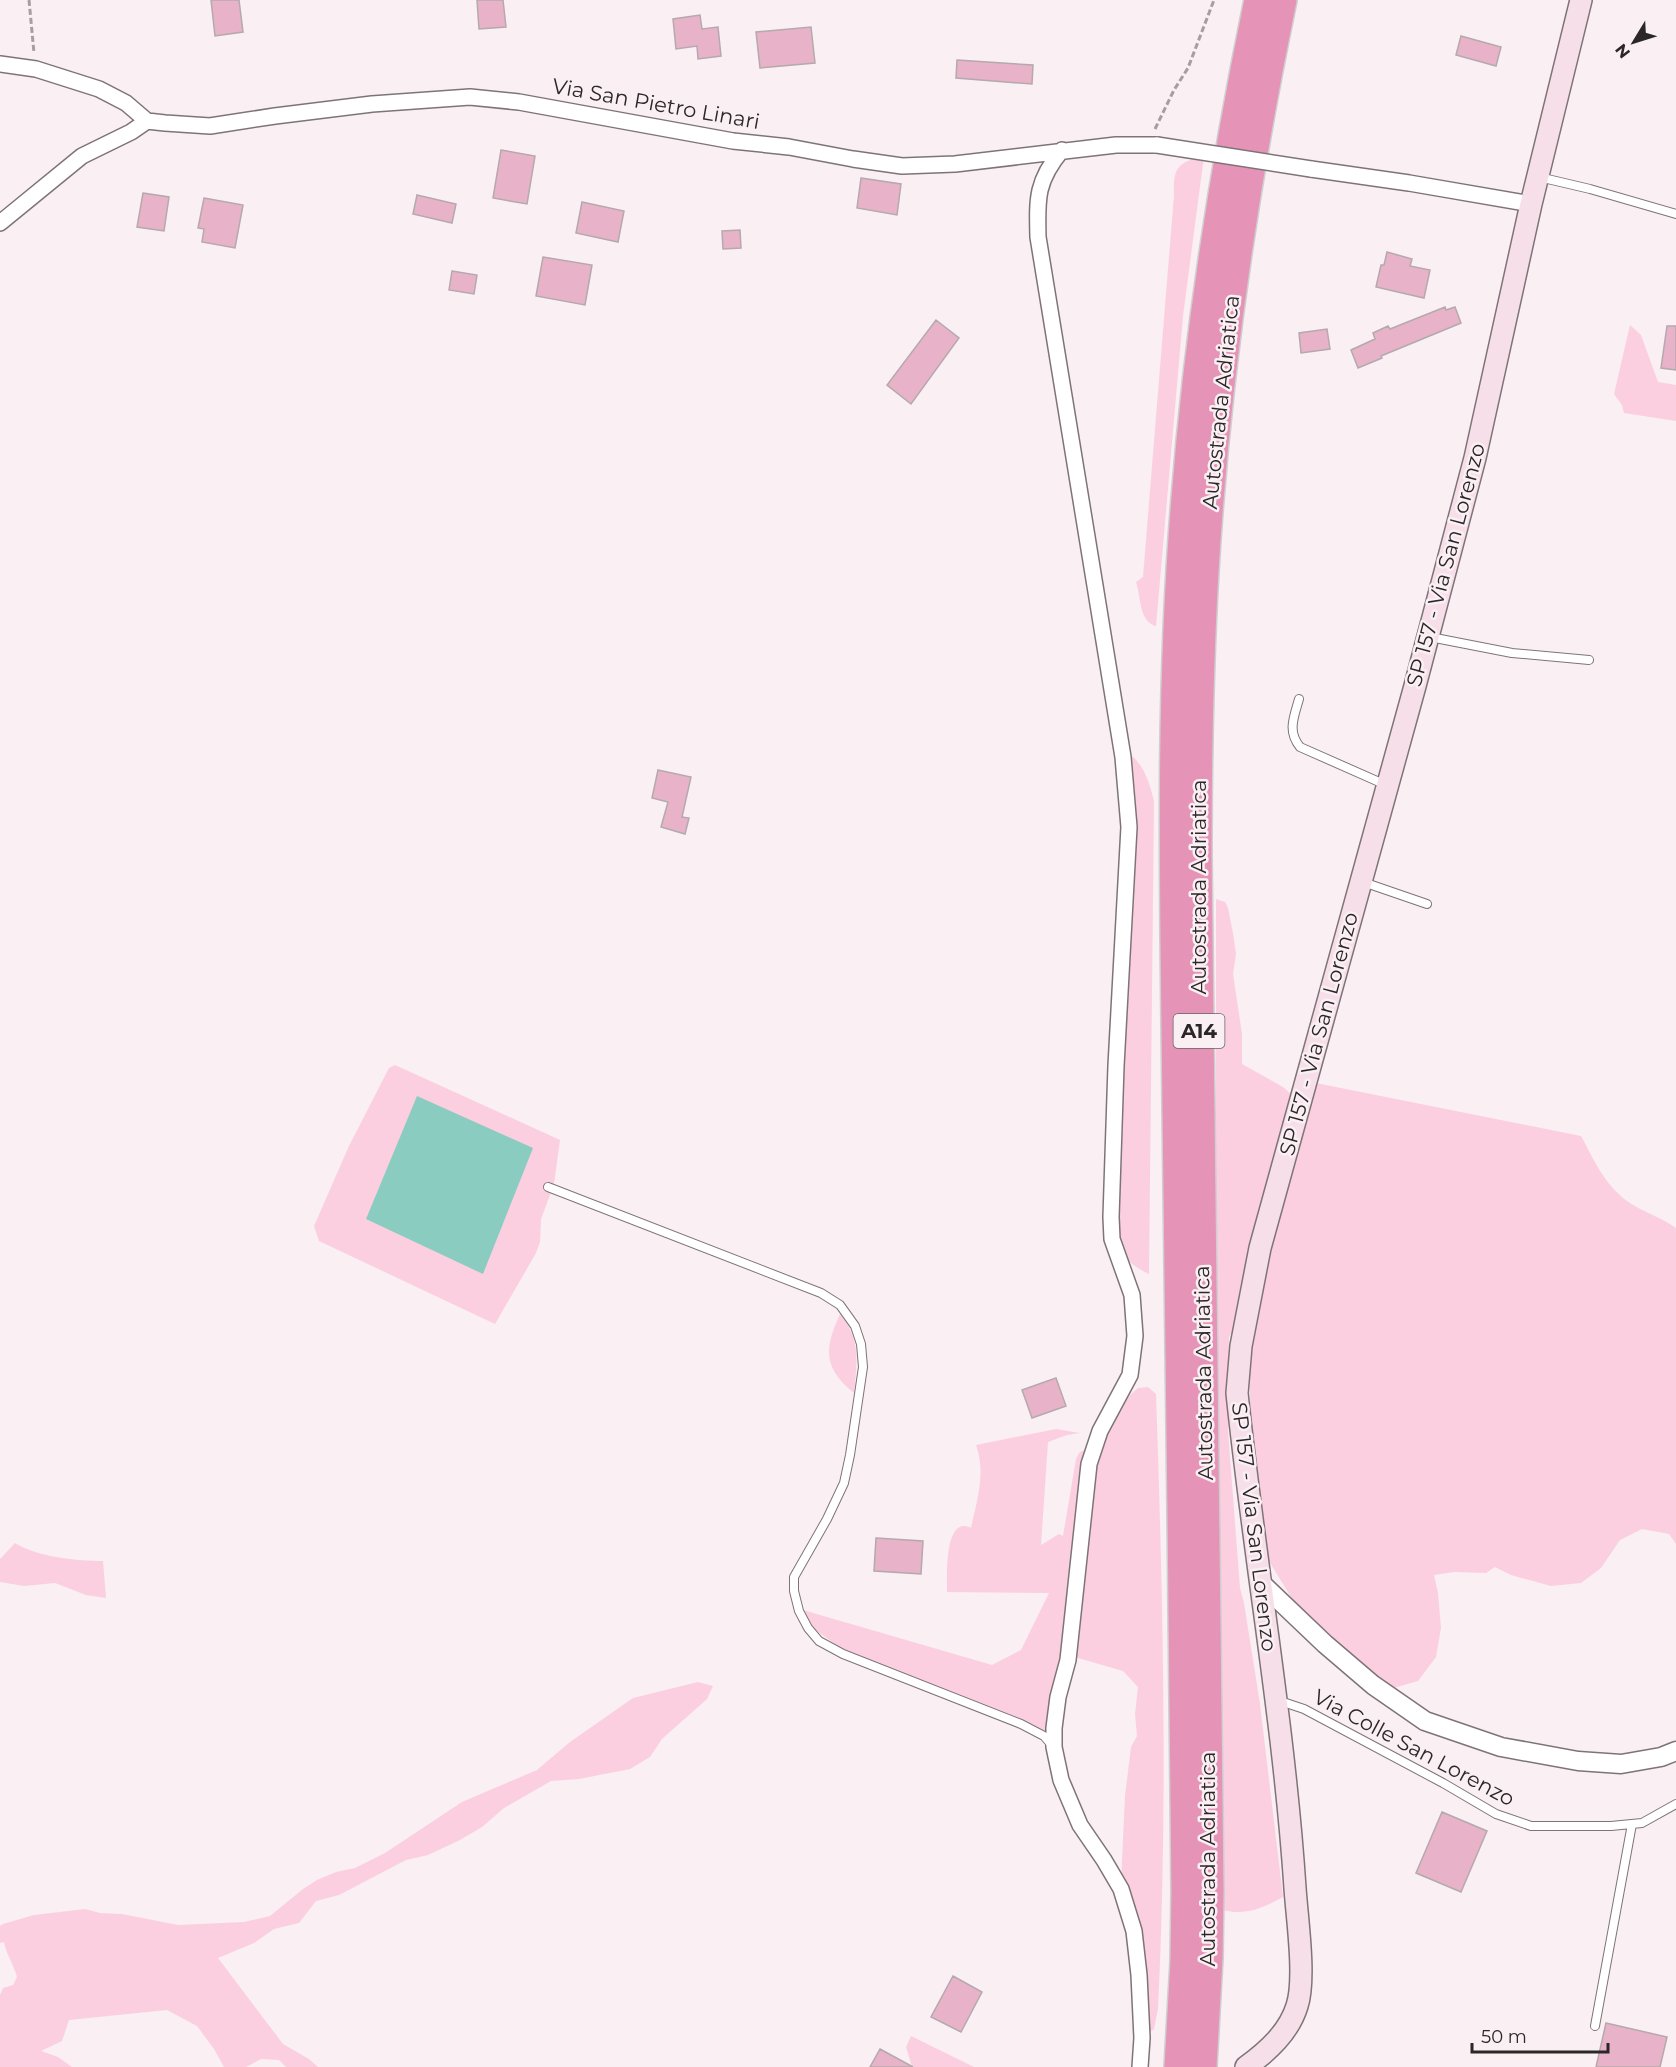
<svg xmlns="http://www.w3.org/2000/svg" width="1676" height="2067" font-family="Montserrat,sans-serif">
	<style>
		.green { fill: #fbcfe0 }
		.water { fill: #8bccc0 }
		.building { fill: #e8b2c8; stroke: #b4a9ad; stroke-width: 1.5 }
		.lines { fill: none; stroke-linecap: round; stroke-linejoin: round }
		.service-casing { stroke: #7e7478; stroke-width: 10 }
		.minor-casing { stroke: #7e7478; stroke-width: 18 }
		.tertiary-casing { stroke: #7e7478; stroke-width: 21 }
		.secondary-casing { stroke: #7e7478; stroke-width: 24 }
		.motorway-casing { stroke: #d0cfd0; stroke-width: 30 }
		.path { stroke: #a69ea1; stroke-width: 3; stroke-dasharray: 6 3; stroke-linecap: butt }
		.service { stroke: #fff; stroke-width: 8 }
		.minor { stroke: #fff; stroke-width: 15 }
		.tertiary { stroke: #fff; stroke-width: 18 }
		.secondary { stroke: #f7dfe9; stroke-width: 21 }
		.motorway { stroke: #e593b6; stroke-width: 27 }
		.minor-bridge-casing { stroke: #7e7478; stroke-width: 18; stroke-linecap: butt }
		.minor-bridge { stroke: #fff; stroke-width: 15 }
		.labels { text-anchor: middle; stroke-width: 5; stroke-linejoin: round; paint-order: stroke }
		.shield { fill: #faeff3; stroke: #696365; stroke-width: 1.5 }
		.shield-label { font-size: 20px; font-weight: bold; fill: #2b2728 }
		.street-label { font-size: 21px; fill: #2b2728; stroke: #faeff3 }
	</style>
	<rect width="100%" height="100%" fill="#faeff3"/>
	<path class="green" d="M1204 156 1183 316 1156 626C1139 622 1141 597 1136 582L1143 577 1174 195C1173 169 1177 162 1204 156Z
		M1630 325 1641 335 1658 382 1676 385V421L1624 413 1622 405 1614 394Z
		M1132 756C1145 767 1150 785 1154 801L1149 1274C1121 1260 1123 1254 1116 1225L1126 760Z
		M1216 899 1225 902 1228 908 1233 933 1236 954 1233 974 1242 1034V1064L1283 1087 1293 1096 1237 1321 1229 1337 1228 1390V1431L1240 1588 1244 1603 1260 1704 1283 1897C1263 1908 1246 1916 1223 1910L1221 1597 1216 1336Z
		M395 1065 560 1140 554 1184 541 1219 540 1242 536 1253 495 1324 319 1241 314 1226 349 1146 389 1068Z
		M1316 1083 1581 1136C1594 1160 1604 1184 1627 1201 1642 1212 1661 1217 1676 1228V1544L1669 1534 1642 1529 1620 1540 1601 1568 1581 1583 1551 1586 1511 1575 1495 1567 1486 1573 1454 1572 1434 1575 1438 1593 1441 1628 1436 1657 1418 1681 1390 1689 1294 1602 1264 1553 1251 1429 1249 1368 1254 1327 1269 1257Z
		M840 1314C861 1338 857 1363 854 1393 823 1368 824 1349 840 1314Z
		M1148 1387 1156 1394C1163 1599 1168 1804 1158 2009L1154 2029 1145 2035 1121 1882 1125 1796 1131 1747 1137 1736 1135 1714 1138 1687 1123 1671 1071 1656 1092 1475 1106 1431 1129 1396 1138 1388Z
		M1056 1429 1080 1433 1067 1435 1048 1442 1041 1545 1059 1534 1063 1536 1076 1459 1079 1453 1091 1446 1064 1645 1047 1732 1012 1716 939 1690 843 1650 810 1626 803 1610 992 1665 1021 1650 1049 1593 947 1592C947 1577 944 1514 971 1528 977 1500 986 1473 976 1445Z
		M15 1543C37 1557 77 1561 103 1561L106 1598 86 1595 55 1583 24 1586 0 1582V1559Z
		M698 1682 713 1686 707 1699 662 1739 650 1757 630 1769 579 1779 551 1781 504 1808 482 1827 460 1840 428 1855 406 1860 339 1895 316 1901 299 1923 274 1929 254 1943 218 1958 283 2044 309 2059 318 2067H286L279 2060 261 2059 246 2067H224L214 2049 197 2026 167 2010 69 2020 62 2041 41 2051 58 2057 72 2067H0V1995L3 1988 13 1985 17 1977C14 1965 6 1954 4 1942L0 1943V1926L3 1924 34 1915 85 1909 100 1913 122 1914 178 1925 244 1922 270 1916 303 1889 317 1880 336 1872 355 1868 385 1853 462 1802 537 1770 570 1742 633 1698Z
		M911 2036 974 2067H912L906 2047Z"/>
	<path class="water" d="M417 1096 533 1148 483 1274 366 1219Z"/>
	<path class="building" d="M211 0H239L243 32 215 36Z
		M477 0H503L506 27 479 29Z
		M700 15 702 29 718 27 721 56 698 59 697 46 676 49 673 19Z
		M811 27 815 63 760 68 756 32Z
		M1461 36 1501 47 1496 66 1456 55Z
		M957 60 1033 65 1032 84 956 78Z
		M501 150 535 156 527 204 493 198Z
		M861 178 901 184 897 215 857 208Z
		M143 193 169 197 164 231 137 227Z
		M417 195 456 204 452 223 413 214Z
		M204 198 243 205 235 248 202 242 204 229 198 228Z
		M582 202 624 211 618 242 576 233Z
		M740 230 741 248 723 249 722 231Z
		M1387 252 1412 259 1410 266 1430 270 1424 298 1376 287 1381 265H1384Z
		M543 257 592 265 585 305 536 296Z
		M452 271 477 275 474 294 449 290Z
		M1445 307 1446 310 1455 307 1461 323 1381 356 1382 358 1358 368 1351 350 1375 339 1373 333 1388 326 1390 329Z
		M936 320 959 338 911 404 887 385Z
		M1667 326H1676V370L1661 368Z
		M1327 329 1330 349 1301 353 1299 333Z
		M658 770 691 777 682 817 689 818 685 834 661 827 668 802 652 798Z
		M1056 1378 1066 1406 1032 1418 1022 1390Z
		M876 1538 923 1541 921 1574 874 1571Z
		M1442 1812 1487 1831 1461 1892 1416 1873Z
		M953 1976 982 1992 961 2032 931 2017Z
		M1606 2023 1667 2037 1660 2067H1596Z
		M880 2049 913 2067H870Z"/>
	<g class="lines">
		<defs>
			<path id="service" d="M1539 177 1590 189 1676 214
				M1430 637 1512 653 1589 660
				M1299 699C1294 717 1287 731 1300 747L1386 785
				M1363 882 1427 904
				M548 1187 821 1293 840 1305 855 1326 861 1344 863 1367 850 1455 844 1483 827 1519 794 1577V1591L799 1611 808 1628 819 1641 843 1654 1021 1724 1044 1736 1051 1744
				M1280 1701 1304 1709 1443 1783 1496 1814 1531 1826H1611L1642 1823 1676 1804
				M1595 2026 1632 1824"/>
			<path id="minor" d="M0 64 36 69 99 89 126 103 147 121 165 123 210 126 275 116 372 104 470 97 519 102 733 141 789 147 853 159 902 166 955 164 1116 145H1157
				M1062 150C1036 181 1037 199 1038 237L1123 757 1129 827 1116 1066 1111 1217 1112 1239 1132 1295 1135 1336 1130 1375 1100 1431 1089 1464 1068 1660 1058 1697 1054 1728V1747L1061 1780 1080 1825 1104 1860 1121 1889 1134 1931 1139 1975 1142 2038 1140 2067
				M1311 169 1409 183 1531 204
				M0 223 82 156 131 132 147 121"/>
			<path id="tertiary" d="M1261 1583 1325 1644 1373 1685 1425 1721 1501 1747 1578 1761 1621 1764 1661 1757 1676 1751"/>
			<path id="secondary" d="M1246 2067C1268 2051 1289 2032 1297 2006 1306 1979 1297 1918 1295 1888 1284 1722 1254 1558 1237 1393L1241 1346 1260 1248 1415 686 1475 458 1531 204 1581 0"/>
			<path id="motorway" d="M1178 2067 1184 1961 1185 1891C1183 1630 1179 1370 1176 1109 1174 906 1168 702 1185 499 1198 331 1224 165 1258 0
				M1203 2067 1209 1958 1210 1891 1198 856C1198 741 1200 626 1209 512 1222 340 1248 169 1283 0"/>
		</defs>
		<use href="#service" class="service-casing"/>
		<use href="#minor" class="minor-casing"/>
		<use href="#tertiary" class="tertiary-casing"/>
		<use href="#secondary" class="secondary-casing"/>
		<use href="#motorway" class="motorway-casing"/>
		<path class="path" d="M29 0 34 53
			M1155 129 1174 90 1188 68 1214 0"/>
		<use href="#service" class="service"/>
		<use href="#minor" class="minor"/>
		<use href="#tertiary" class="tertiary"/>
		<use href="#secondary" class="secondary"/>
		<use href="#motorway" class="motorway"/>
		<defs>
			<path id="minor-bridge" d="M1157 145 1311 169"/>
		</defs>
		<use href="#minor-bridge" class="minor-bridge-casing"/>
		<use href="#minor-bridge" class="minor-bridge"/>
	</g>
	<g class="labels">
		<rect class="shield" x="1173.5" y="1014" width="51" height="34" rx="4.5"/>
		<g class="shield-label">
			<text x="1199" y="1038">A14</text>
		</g>
		<g class="street-label">
			<text transform="translate(656 104) rotate(10)" y="7">Via San Pietro Linari</text>
			<text transform="translate(1221 402) rotate(-84)" y="7">Autostrada Adriatica</text>
			<text transform="translate(1446 565) rotate(-75)" y="7">SP 157 - Via San Lorenzo</text>
			<text transform="translate(1199 887) rotate(-90)" y="7">Autostrada Adriatica</text>
			<text transform="translate(1319 1034) rotate(-75)" y="7">SP 157 - Via San Lorenzo</text>
			<text transform="translate(1204 1373) rotate(-91)" y="7">Autostrada Adriatica</text>
			<text transform="translate(1254 1527) rotate(83)" y="7">SP 157 - Via San Lorenzo</text>
			<text transform="translate(1414 1748) rotate(28)" y="7">Via Colle San Lorenzo</text>
			<text transform="translate(1208 1859) rotate(-90)" y="7">Autostrada Adriatica</text>
		</g>
	</g>
	<g transform="translate(1634 42) rotate(232)" stroke="#faeff3" stroke-width="4.5" paint-order="stroke">
	<path d="M0-4.5L10 22L0 15L-10 22Z" fill="#2b2728"/>
	<text y="-9" font-size="16" font-weight="bold" text-anchor="middle" fill="#2b2728">N</text>
	</g>
	<path d="M1472 2043v9h136v-9" fill="none" stroke="#2b2728" stroke-width="3"/>
	<text x="1481" y="2043" font-size="18" fill="#2b2728" stroke="#faeff3" stroke-width="4.5" paint-order="stroke">50 m</text>
</svg>
